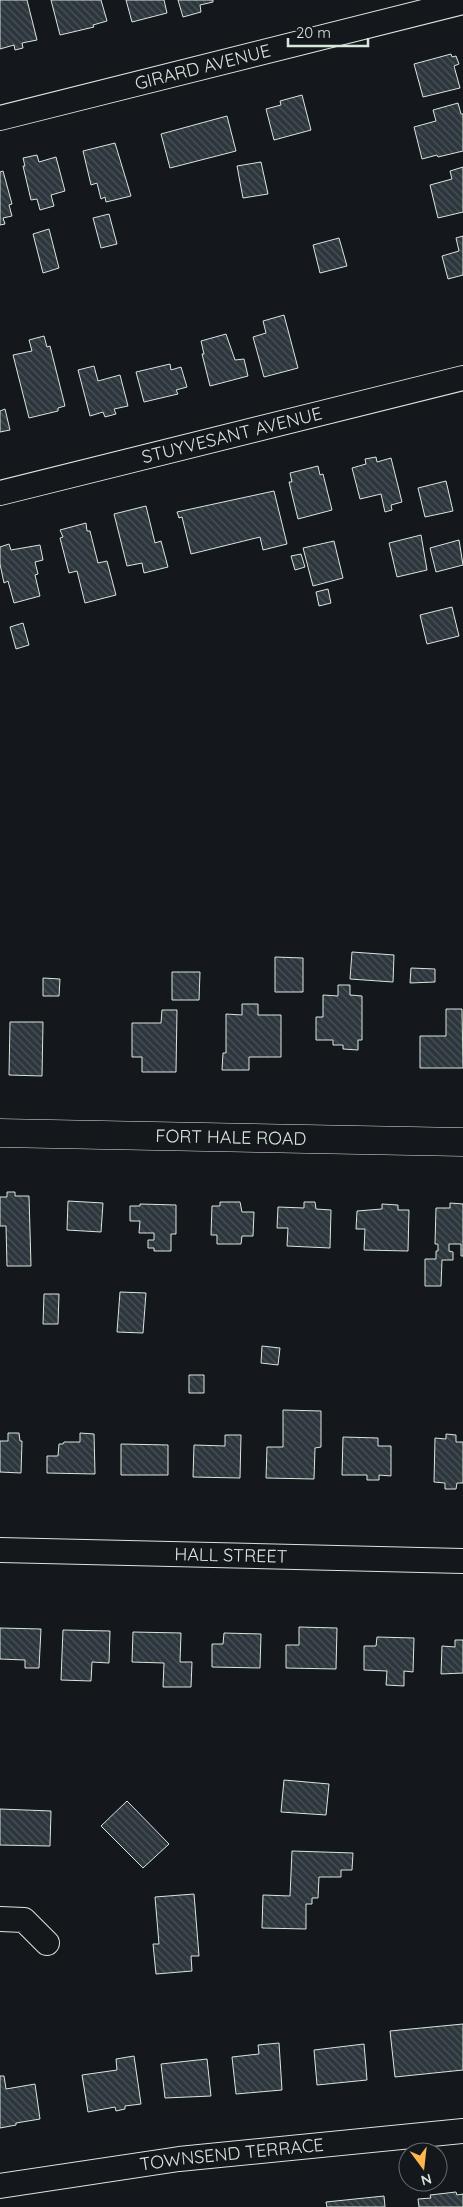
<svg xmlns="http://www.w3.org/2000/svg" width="463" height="2207" font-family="Quicksand,sans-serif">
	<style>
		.building { fill: url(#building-back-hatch); stroke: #d8e6dc }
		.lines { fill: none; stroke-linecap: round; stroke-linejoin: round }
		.street-casing { stroke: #d8e6dc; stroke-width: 26 }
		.secondary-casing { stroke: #d8e6dc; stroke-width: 29 }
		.street { stroke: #14181c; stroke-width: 24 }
		.secondary { stroke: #14181c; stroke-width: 28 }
		.labels { text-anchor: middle; stroke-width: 4; stroke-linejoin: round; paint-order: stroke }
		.street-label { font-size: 18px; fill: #d8e6dc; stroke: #14181c }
	</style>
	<defs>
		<pattern id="building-back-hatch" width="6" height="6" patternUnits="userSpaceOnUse" patternTransform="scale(1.25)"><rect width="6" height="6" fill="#2c363c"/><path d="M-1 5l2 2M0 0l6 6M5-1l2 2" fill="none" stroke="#4a5358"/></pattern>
	</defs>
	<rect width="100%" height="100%" fill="#14181c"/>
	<path class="building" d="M0 0H27L37 40 22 43 23 48 15 50 14 45 0 49Z
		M51 0H101L107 21 93 25 94 27 60 35Z
		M126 0H164L167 13 132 22Z
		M178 0H213V2L200 5 201 12 183 17Z
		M451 54 452 57 456 56 459 64 454 66 460 88 423 97 414 64Z
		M302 95 311 130 274 140 266 109 281 105 280 101Z
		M458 103 461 114H463V151L438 157 437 155 422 159 414 127 436 121 433 110Z
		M227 116 236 151 170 168 161 134Z
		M115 143 131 196 106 202 105 197 101 199 97 183 91 185 83 151Z
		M37 155 39 162 56 157 65 191 51 195 54 206 40 210 37 199 31 200 23 166H25L23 158Z
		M261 162 268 194 243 198 237 166Z
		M463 167V212L438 218 430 185 452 179 450 171Z
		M3 171 12 204 9 205 12 216 3 218 5 224 0 225V172Z
		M109 214 117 244 101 248 93 218Z
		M49 229 59 268 43 273 33 234Z
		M463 236V275L448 279 442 256 459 251 456 238Z
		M339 238 347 266 320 273 313 245Z
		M284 315 298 368 264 377 253 337 266 333 263 321Z
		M226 334 235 360 244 359 248 376 210 386 202 354H204L201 341Z
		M44 336 47 347 50 346 65 406 58 408V411L29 418 13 355 32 351 29 340Z
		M170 364 171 370 181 367 187 387 176 390 178 394 144 402 136 372Z
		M94 366 98 381 120 375 128 406 114 409 116 414 105 417 103 412 90 416 78 370Z
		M5 409 10 430 0 432V411Z
		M376 457 377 462 391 458 402 502 391 505 392 510 385 512 381 494 360 499 352 468 366 464 365 459Z
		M318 466 320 475 323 474 332 510 298 519 289 482H292L290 473Z
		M446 481 453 511 425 517 418 488Z
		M274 491 287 544 263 550 260 537 191 554 182 517 179 518 177 512Z
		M146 506 155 543 161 541 168 567 144 573 142 563 127 566 114 514Z
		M86 523 87 531H90L98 563 107 561 116 595 85 603 77 571 69 573 60 538 63 537 60 530Z
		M421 535 427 570 397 577 389 543Z
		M459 540 463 565 436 572 430 548Z
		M334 541 343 578 313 586 303 548Z
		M9 544 11 550 40 545 43 560 35 562 38 574 35 575 40 596 14 603 8 581 4 583 0 564V547Z
		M301 554 305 567 295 570 291 556Z
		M328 589 331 603 319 606 316 592Z
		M452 607 459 636 427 644 420 615Z
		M23 623 29 645 16 649 10 627Z
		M352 952 394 955 393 982 350 979Z
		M275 957 303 958V992H275Z
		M411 968 435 969V982L410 983Z
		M172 972H200L199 1000H172Z
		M43 978 60 979 59 996H43Z
		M338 985H350V995L362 996V1040H358V1050L343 1049V1045H333V1040H316V1017H323V995L338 996Z
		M242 1004H258V1015H281V1057H249V1070H222L223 1053H226V1014L242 1015Z
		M446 1009H462L463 1068H420V1036H446Z
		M162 1010H177L176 1072H142V1057H132V1023H161Z
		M10 1022H43L42 1076 9 1075Z
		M7 1192H15V1196H29L31 1266H7L6 1226H0V1197H7Z
		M68 1201 103 1203 101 1232 67 1230Z
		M220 1202H240L242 1212H254L253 1236H242L241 1244H217V1235H211L212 1206H220Z
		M304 1202H315L316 1209 331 1210 330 1248 287 1246 288 1228H277L278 1207 304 1208Z
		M450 1203 463 1204V1256H461V1244H449V1251L453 1252V1260H442L441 1286H425V1259H436V1251H438V1244H435L436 1208H450Z
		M140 1204 176 1205V1234H171V1251H154V1248H148V1240H154V1233H139L140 1221H130V1206H140Z
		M382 1204 398 1205V1210H409L408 1251 364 1250 365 1229H356L357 1211 382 1209Z
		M120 1292 146 1293 143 1333 117 1332Z
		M44 1294H59L58 1324H43Z
		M262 1346 280 1348 278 1365 261 1363Z
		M189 1375H204V1393H189Z
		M283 1410 321 1411V1447L315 1448 314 1479 266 1478 267 1447H283Z
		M8 1433H19L20 1441H22L21 1473 0 1472V1441H8Z
		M80 1433 94 1434 95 1474 47 1473V1456H58L59 1444H63L64 1442H80Z
		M446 1434 456 1435V1442H463V1483H457L456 1489H445V1483L434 1482 435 1438 446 1439Z
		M225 1435H241L240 1478 193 1477 194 1445 225 1446Z
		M343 1437 378 1438V1446H391V1476L379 1475V1480H367V1475H342Z
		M121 1444 168 1445V1475H121Z
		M299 1627 337 1628 336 1669 286 1668V1645H299Z
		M0 1628 41 1629 39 1668H25V1660L0 1659Z
		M63 1630 110 1631 109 1663 92 1662 91 1681 61 1680Z
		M133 1632 181 1633 180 1662H192L191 1687H163L164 1663 132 1662Z
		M224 1633 261 1634 260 1668 212 1667V1644H223Z
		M377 1637 414 1638 413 1672 404 1671V1686L386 1685 387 1671 364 1670V1646H376Z
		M455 1640H463V1673L441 1674 442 1646 455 1647Z
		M284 1780 329 1784 326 1815 281 1812Z
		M127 1801 169 1844 143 1868 101 1826Z
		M0 1809 51 1811 50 1846 0 1845Z
		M292 1851 353 1853 352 1870H341V1877H319L318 1898H312V1904H306V1929L262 1928 263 1895 290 1896Z
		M194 1894 199 1956H191L192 1971 156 1974 153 1944H159L155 1897Z
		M463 2024V2070L395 2077 390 2031Z
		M279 2043 282 2090 236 2094 232 2057 259 2054 258 2045Z
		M364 2044 367 2080 317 2085 314 2050Z
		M134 2056 141 2104 125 2106V2109L116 2111 115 2107 88 2112 82 2075 117 2070 116 2059Z
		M207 2059 211 2096 165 2098 161 2064Z
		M0 2076H4L6 2089 35 2084 40 2119 16 2123V2125L0 2128Z
		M456 2192 457 2195 463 2194V2207H419L418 2199 431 2198 430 2195Z
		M384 2196 385 2207H327L326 2202Z"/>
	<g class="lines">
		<defs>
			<g id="street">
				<path id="s1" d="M0 118 463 2"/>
				<path id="s2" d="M0 493 463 378"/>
				<path id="s3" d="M0 1550 463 1561"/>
				<path d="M0 1919 24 1920 47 1943"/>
				<path id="s4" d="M0 2186 179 2159 463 2131"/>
			</g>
			<g id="secondary">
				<path id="s5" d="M0 1133 463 1142"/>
			</g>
		</defs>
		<use href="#street" class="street-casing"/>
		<use href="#secondary" class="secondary-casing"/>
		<use href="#street" class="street"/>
		<use href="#secondary" class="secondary"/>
	</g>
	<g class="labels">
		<g class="street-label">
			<text dy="6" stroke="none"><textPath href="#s1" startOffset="209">GIRARD AVENUE</textPath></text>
			<text dy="6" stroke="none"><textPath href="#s2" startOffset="239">STUYVESANT AVENUE</textPath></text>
			<text dy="6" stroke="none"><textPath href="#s5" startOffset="231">FORT HALE ROAD</textPath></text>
			<text dy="6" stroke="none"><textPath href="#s3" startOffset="231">HALL STREET</textPath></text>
			<text dy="6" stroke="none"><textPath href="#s4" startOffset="234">TOWNSEND TERRACE</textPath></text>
		</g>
	</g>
	<g transform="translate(423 2167) rotate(165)"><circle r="24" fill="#14181c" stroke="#626a69"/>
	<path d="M0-4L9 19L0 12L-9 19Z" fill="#ffb74d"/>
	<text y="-8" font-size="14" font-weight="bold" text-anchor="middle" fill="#d8e6dc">N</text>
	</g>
	<path d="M288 38v8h80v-8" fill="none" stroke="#d8e6dc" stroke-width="2.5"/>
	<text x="296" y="38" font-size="15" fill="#d8e6dc" stroke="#14181c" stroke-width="4" paint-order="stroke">20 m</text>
</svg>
